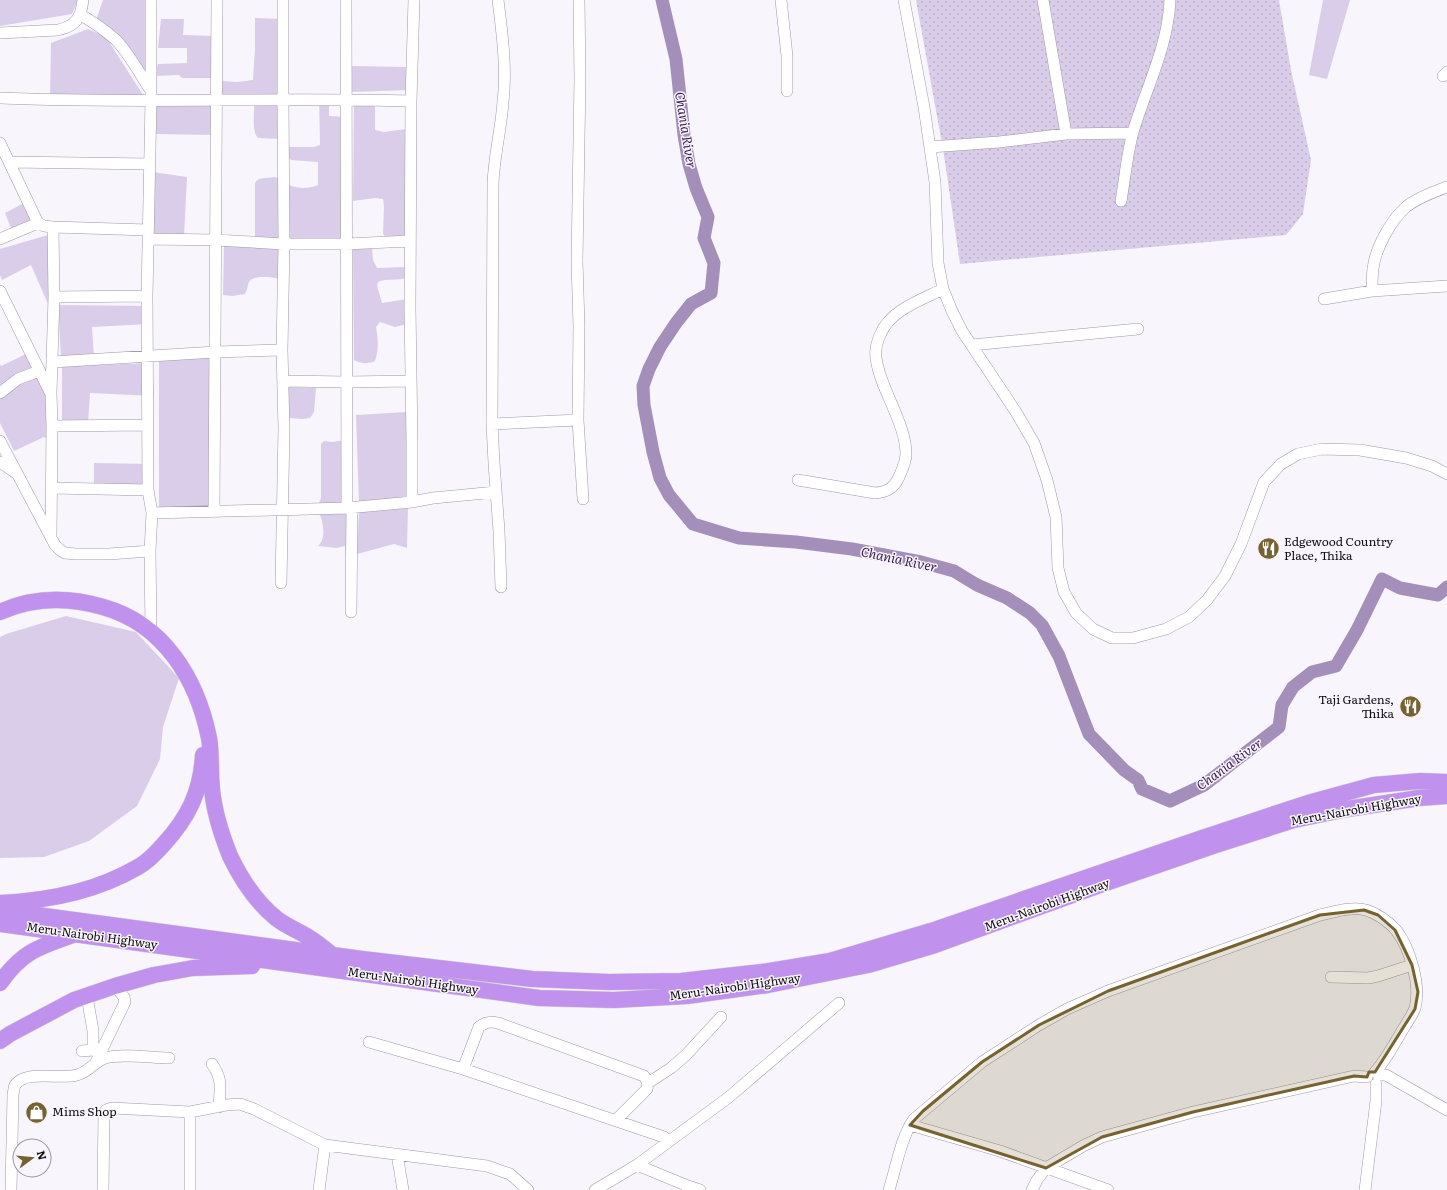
<svg xmlns="http://www.w3.org/2000/svg" width="1447" height="1190" font-family="Literata,serif">
	<style>
		.grass { fill: #dacde9 }
		.garden { fill: url(#garden-dots) }
		.lines { fill: none; stroke-linecap: round; stroke-linejoin: round }
		.river { stroke: #a38fb9; stroke-width: 13 }
		.minor-casing { stroke: #9d9aa1; stroke-width: 12 }
		.highway-casing { stroke: #d4d4d4; stroke-width: 17 }
		.minor { stroke: #fff; stroke-width: 11 }
		.highway { stroke: #c092ee; stroke-width: 16 }
		.marked { fill: #766231; fill-opacity: 0.2; stroke: #766231; stroke-width: 3; stroke-linejoin: round }
		.labels { text-anchor: middle; stroke-width: 3; stroke-linejoin: round; paint-order: stroke }
		.poi-label { font-size: 12px; fill: #100e11; stroke: #f8f5fc; text-anchor: start }
		.street-label { font-size: 12px; fill: #100e11; stroke: #f8f5fc }
		.water-label { font-size: 13px; font-style: italic; fill: #371a4f; stroke: #f8f5fc }
	</style>
	<defs>
		<pattern id="garden-dots" width="8" height="8" patternUnits="userSpaceOnUse"><rect width="8" height="8" fill="#dacde9"/><path d="M2 2h.1M6 6h.1" fill="none" stroke="#baafc7" stroke-width="1.8" stroke-linecap="round"/></pattern>
	</defs>
	<rect width="100%" height="100%" fill="#f8f5fc"/>
	<path class="grass" d="M0 0H78L72 14 0 26Z
		M103 0H154L149 89 117 32 95 23Z
		M1323 0H1350L1327 79 1309 75Z
		M255 18 281 19V97L222 99V81L237 82 253 80 255 49Z
		M161 19H184L183 35 217 36 216 78H182L179 75 155 76 158 64 187 63V48H158Z
		M88 29 106 37 143 95 50 99 51 43Z
		M351 66 408 67 409 90 352 92Z
		M329 97V116L347 117 348 243H288L289 185C298 189 309 189 318 185V162L291 160 287 155 288 147H314L320 145 319 98Z
		M354 99 375 104V130L384 132 406 129V236L386 237 383 234 384 206 383 199 375 198 353 201Z
		M254 100H282L281 139 258 138C251 131 255 111 254 100Z
		M218 102 217 135 153 134V103Z
		M153 172 187 177 184 237 154 236Z
		M274 177 278 178 284 243 255 242V183C258 176 267 179 274 177Z
		M28 201 35 218 11 228 5 213Z
		M48 235 52 313 31 265 2 280 0 275V249Z
		M224 244 284 247 279 279C272 277 252 275 249 282 247 286 248 289 245 294L232 296 223 295Z
		M372 247 373 260 377 268 406 267 407 278C397 281 387 278 378 282L377 286 382 303 407 299V324L395 327 380 322 376 327C378 338 379 350 375 361 368 364 362 364 354 360L353 248Z
		M58 305 150 306 149 324 92 327 94 358 61 357Z
		M28 353 54 404 49 440 44 437 14 451 0 423V364L1 366Z
		M218 356 213 513 159 515V361Z
		M152 363 154 396 90 393 88 423H62V366Z
		M287 387 316 388 314 412 310 418 302 419 289 418Z
		M407 412V499L359 504 356 415Z
		M352 439V506L317 508 321 498V444L324 441 332 442Z
		M94 463 153 464V495L94 494Z
		M408 505 407 548 394 544 357 554 359 510Z
		M352 510 347 570 345 546 337 548 318 546C327 538 323 522 319 512Z
		M66 616 136 632 179 678 163 727 160 759 137 806 89 841 44 857 0 858V637L6 634Z"/>
	<path class="garden" d="M916 0H1279L1291 70 1311 160 1303 214 1286 235 960 264 944 155Z"/>
	<g class="lines">
		<path class="river" d="M662 0 676 59 684 135 689 164 696 188 708 217 704 238 714 263 711 293 691 304 676 323 660 347 649 369 643 386 644 405 653 452 660 478 669 495 693 524 739 538 796 542 852 549 921 562 954 571 977 585 1007 598 1030 613 1042 625 1059 656 1089 734 1124 770 1138 780 1142 789 1170 801 1204 785 1279 727 1282 705 1293 687 1312 672 1336 666 1357 630 1382 579 1400 588 1438 595 1447 587"/>
		<defs>
			<path id="minor" d="M346 0 347 508
				M498 0C502 33 507 68 503 102 501 130 494 156 493 184L492 424 494 463 499 531 501 587
				M781 0 787 56V91
				M904 0 924 107 935 182 938 263 943 289 952 311 962 331 1016 412 1034 443 1047 480 1056 517 1058 568 1064 592 1076 613 1093 629 1112 638H1133L1166 629 1189 617 1207 600 1225 576 1241 544 1264 482 1281 464 1298 454 1322 449 1360 450 1406 458 1432 466 1447 474
				M1043 0 1066 134
				M81 15C93 22 105 30 116 40 130 55 140 74 151 91
				M0 33 58 30C76 26 81 18 83 0
				M1443 76 1447 72
				M0 98C137 104 274 97 411 101
				M0 143 38 223 44 226 53 227 148 230
				M930 147 999 142 1066 134 1133 133
				M10 162 150 164
				M1121 201C1125 178 1127 154 1133 132 1146 88 1168 47 1170 0
				M0 239 38 223
				M148 239 216 240 284 244H346L410 241
				M0 291 51 394 52 426 51 538
				M1372 291C1372 284 1372 276 1373 269 1375 249 1391 220 1406 207 1417 198 1433 192 1447 187
				M54 297 147 296
				M1324 299 1372 291 1447 286
				M972 345 1138 329
				M52 362 216 352 282 350
				M283 381 347 382 411 381
				M0 393 18 379 39 371
				M51 393 54 297 53 227
				M578 420 583 499
				M492 424 578 420 579 326 577 261 580 79 579 0
				M52 426 147 425
				M0 441 55 545 60 550 65 553 76 554H109L150 551
				M0 462 16 473
				M798 480 875 493C887 492 894 488 899 477 902 470 906 462 906 454 906 423 880 389 876 358 875 351 877 342 880 335 890 310 921 300 943 289
				M51 488 148 490
				M412 502V441L410 308 411 101 414 0
				M214 511 217 0
				M152 513 347 508 412 502 433 498 496 492
				M281 583 284 429 282 350 284 244 283 100V0
				M351 612 352 508
				M151 632 150 551 152 513 148 490 147 296 151 100V0
				M1331 977 1368 978 1378 976 1412 965
				M369 1042 463 1069 664 1137 668 1142
				M82 1051 93 1050V1031L87 996
				M96 1062 125 1002 124 997 115 986
				M212 1064C223 1079 220 1089 219 1107
				M463 1069 479 1027C485 1022 490 1021 498 1023L644 1076 648 1083 647 1089 616 1120
				M1378 1075H1386L1447 1110
				M648 1083 671 1068 686 1055 721 1017
				M190 1112 226 1105 240 1104 254 1109 325 1145
				M910 1125 1000 1151 1108 1190
				M397 1154 403 1190
				M637 1165 729 1097 839 1003
				M688 1186 700 1190
				M11 1190 13 1094C14 1091 14 1087 15 1085 26 1069 61 1080 77 1075 89 1072 94 1062 105 1058 120 1053 153 1058 169 1058
				M103 1190 104 1114 106 1110 112 1108 190 1112V1190
				M319 1190 325 1145 487 1166 510 1174 528 1190
				M595 1190 637 1165 688 1186 687 1190
				M889 1190C896 1168 901 1137 914 1119L982 1062 1039 1025 1067 1009 1108 991 1320 915C1334 912 1352 906 1366 910 1376 913 1388 921 1396 930 1410 948 1421 985 1415 1008 1413 1014 1408 1021 1405 1026 1395 1042 1387 1059 1375 1072
				M1032 1190 1037 1180 1046 1168 1083 1146 1102 1137 1193 1112 1354 1076 1367 1077
				M1365 1190 1376 1101V1084"/>
			<path id="highway" d="M0 612C33 597 69 597 103 607 164 624 197 679 209 738 212 755 210 773 212 789 214 812 222 836 230 856 241 879 257 903 277 919 285 925 294 929 303 934 313 939 321 946 330 953
				M0 903C47 901 97 891 138 867 147 862 156 853 163 845 188 818 201 792 203 755
				M0 910 362 959 532 979 609 982 681 981 762 972 830 961 931 931 1202 838 1308 803 1374 785 1420 781 1447 782
				M0 924 539 998 614 1000 687 996 768 985 868 965 935 945 1097 886 1216 845 1294 820 1347 809 1419 798 1447 796
				M0 983C22 952 38 947 73 935
				M0 1041 10 1034 74 1000 115 986 154 975 193 968 252 966"/>
		</defs>
		<use href="#minor" class="minor-casing"/>
		<use href="#highway" class="highway-casing"/>
		<use href="#minor" class="minor"/>
		<use href="#highway" class="highway"/>
	</g>
	<path class="marked" d="M1364 910 1378 915 1395 930 1412 965 1418 992 1415 1009 1375 1072H1369L1367 1077 1354 1076 1193 1112 1102 1137 1046 1168 910 1125 923 1111 982 1062 1039 1025 1108 991 1320 915Z"/>
	<defs>
		<symbol id="restaurant-disc" viewBox="-11 -11 22 22"><circle r="9.5" fill="#766231" stroke="#f8f5fc"/><path d="M-5-6h1v4h1v-4h1v4h1v-4h1v5L-1.5 .5V6h-2V.5L-5-1ZM5-6V6H3V1.5H1.5Q1.5-4 5-6Z" fill="#fff"/></symbol>
		<symbol id="shop-disc" viewBox="-11 -11 22 22"><circle r="9.5" fill="#766231" stroke="#f8f5fc"/><path d="M-5-2.5h2.3a2.7 3.5 0 0 1 5.4 0H5L5.5 6h-11ZM-1.5-2.5h3a1.5 2.3 0 0 0-3 0Z" fill="#fff"/></symbol>
	</defs>
	<g fill-rule="evenodd">
		<use href="#restaurant-disc" x="1256" y="536" width="25" height="25"/>
		<use href="#restaurant-disc" x="1398" y="694" width="25" height="25"/>
		<use href="#shop-disc" x="24" y="1100" width="25" height="25"/>
	</g>
	<g class="labels">
		<g class="poi-label">
			<text x="1284" y="546">Edgewood Country<tspan x="1284" dy="14">Place, Thika</tspan></text>
			<text x="1394" y="704" text-anchor="end">Taji Gardens,<tspan x="1394" dy="14">Thika</tspan></text>
			<text x="52" y="1116">Mims Shop</text>
		</g>
		<g class="street-label">
			<text transform="translate(1356 810) rotate(-10)" y="4">Meru-Nairobi Highway</text>
			<text transform="translate(1047 905) rotate(-20)" y="4">Meru-Nairobi Highway</text>
			<text transform="translate(92 936) rotate(8)" y="4">Meru-Nairobi Highway</text>
			<text transform="translate(413 981) rotate(8)" y="4">Meru-Nairobi Highway</text>
			<text transform="translate(735 987) rotate(-8)" y="4">Meru-Nairobi Highway</text>
		</g>
		<g class="water-label">
			<text transform="translate(686 130) rotate(81)" y="5">Chania River</text>
			<text transform="translate(899 559) rotate(12)" y="5">Chania River</text>
			<text transform="translate(1229 764) rotate(-36)" y="5">Chania River</text>
		</g>
	</g>
	<g transform="translate(32 1158) rotate(74)"><circle r="19" fill="#f8f5fc" stroke="#9b999e"/>
	<path d="M0-3L7 15L0 10L-7 15Z" fill="#766231"/>
	<text y="-6" font-size="11" font-weight="bold" text-anchor="middle" fill="#100e11">N</text>
	</g>
</svg>
